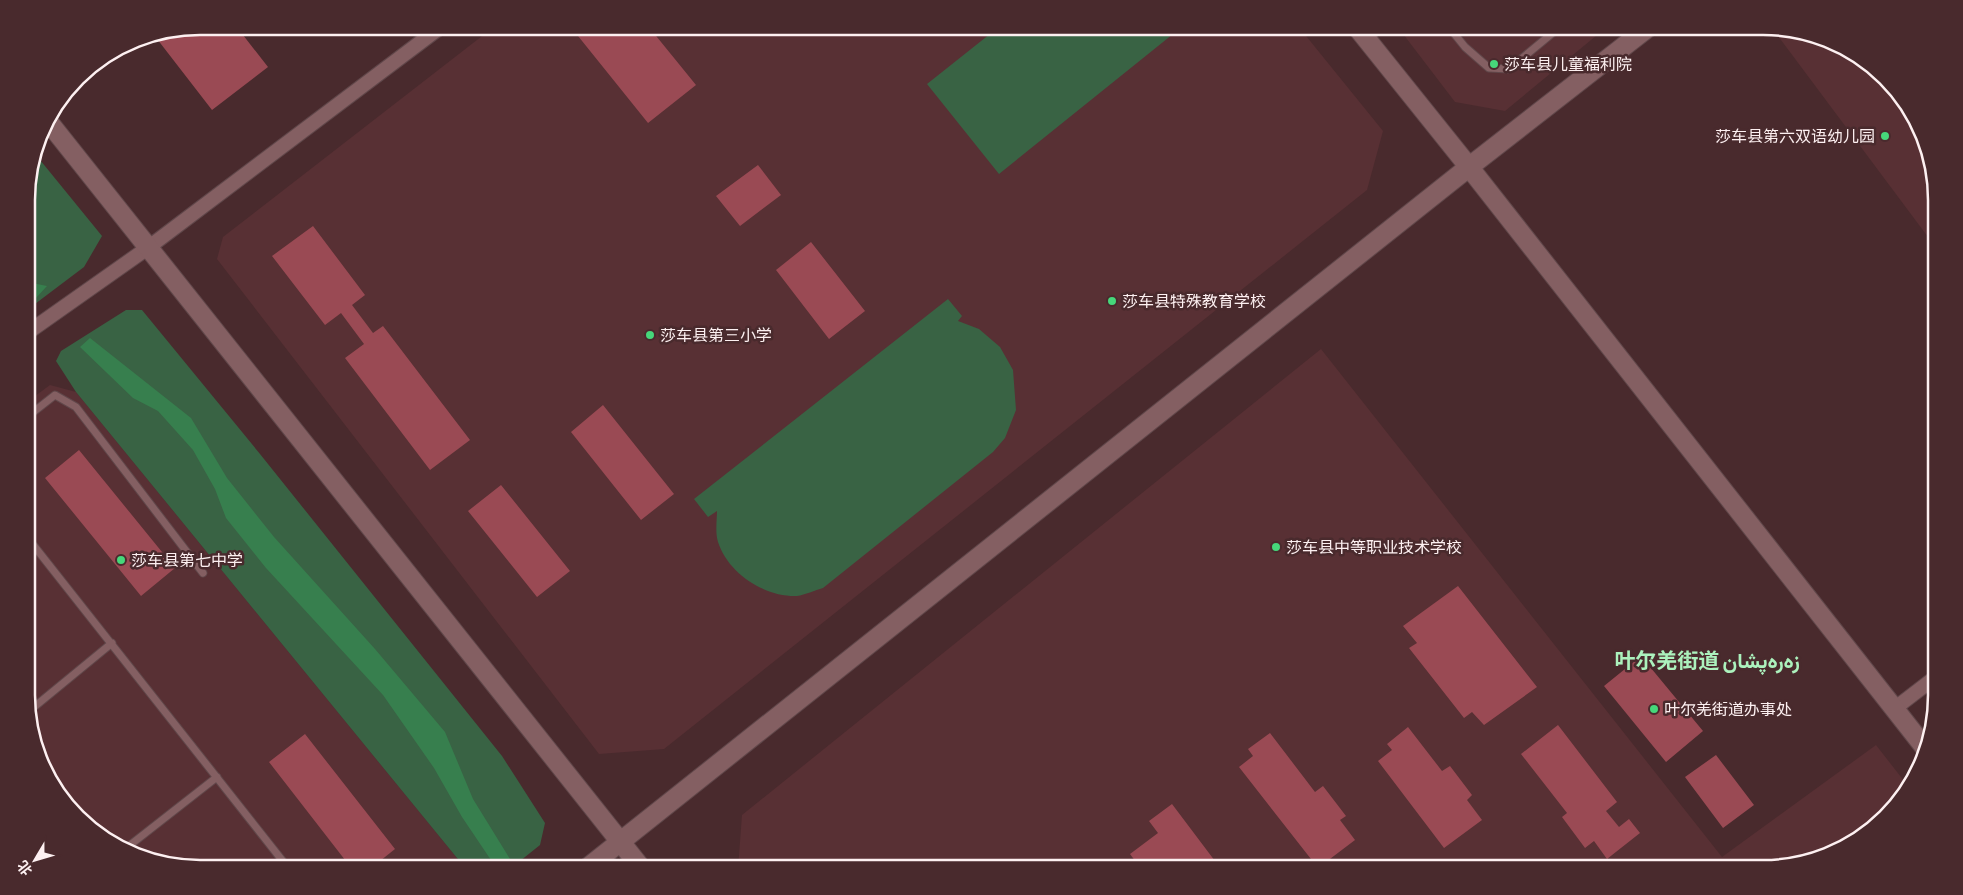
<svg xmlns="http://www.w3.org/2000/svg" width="1963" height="895" font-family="'Sofia Sans Condensed',Vazirmatn,'Noto Sans SC',sans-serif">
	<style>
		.built { fill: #583034 }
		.green { fill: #396344 }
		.water { fill: #377f4e }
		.building { fill: #9a4a54 }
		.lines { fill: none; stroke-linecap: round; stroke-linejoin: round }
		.lane-casing { stroke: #60474a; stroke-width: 9 }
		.street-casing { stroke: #60474a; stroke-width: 16 }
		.secondary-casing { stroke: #60474a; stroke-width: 21 }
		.lane { stroke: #845f62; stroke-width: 7 }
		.street { stroke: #845f62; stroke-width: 14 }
		.secondary { stroke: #845f62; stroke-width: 19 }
		.poi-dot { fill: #46d77a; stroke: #492a2d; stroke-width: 2 }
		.labels { text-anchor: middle; stroke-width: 5; stroke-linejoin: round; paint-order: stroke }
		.poi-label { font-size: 16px; fill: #fdf0f1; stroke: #492a2d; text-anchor: start }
		.district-label { font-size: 21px; font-weight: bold; fill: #acf2bd; stroke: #492a2d }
		.rim { fill: none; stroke: #fdf0f1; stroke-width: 2.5 }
	</style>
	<rect width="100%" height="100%" fill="#492a2d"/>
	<path class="built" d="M495 26H1298L1383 131 1367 190 664 749 599 754 217 259 223 237Z
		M1397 26H1608L1505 111 1455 102Z
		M1772 28 1830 40 1901 94 1935 178V231L1928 237Z
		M1321 349 1722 857 1876 745 1908 786 1894 809 1860 839 1774 868 738 869 742 815Z
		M50 385 76 392 466 869H200L133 855 62 801 28 718 27 402Z"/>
	<path class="green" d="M1000 26H1175L1178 30 999 174 927 84Z
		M36 155 102 236 84 267 27 310V188Z
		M948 299 962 316 958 321 979 329 1000 347 1013 370 1016 410 1005 438 993 452 823 588C815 590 805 595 797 596 764 597 728 573 718 542 715 532 717 520 717 511L708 517 694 499Z
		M126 310H142L260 454 502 756 545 823 540 845 510 869H466L76 392 56 361 61 351Z"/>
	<path class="water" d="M27 282 47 286 35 299 27 297Z
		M90 338 191 418 227 478 274 537 375 649 445 732 473 799 510 859 499 869H497L462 817 434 768 383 695 266 568 226 518 215 489 193 450 158 411 133 398 80 347Z"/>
	<path class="building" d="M200 26H236L268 67 212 110 154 35Z
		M570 26H648L696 85 648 123Z
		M758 165 781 195 740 226 716 196Z
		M313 226 365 295 352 305 373 333 383 326 470 440 430 470 345 358 364 344 341 313 325 325 272 256Z
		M811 242 865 311 829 339 776 270Z
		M603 405 674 494 641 520 571 432Z
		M79 450 175 568 141 596 45 478Z
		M501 485 570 571 537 597 468 511Z
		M1458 586 1537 687 1484 725 1472 712 1464 718 1409 648 1417 643 1403 626Z
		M1641 656 1703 731 1666 762 1604 686Z
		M1558 725 1617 802 1606 811 1619 827 1629 819 1640 833 1607 859 1594 841 1585 848 1562 817 1567 813 1521 754Z
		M1408 727 1442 771 1450 766 1472 795 1467 800 1482 820 1444 848 1378 761 1392 750 1387 744Z
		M1270 733 1315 792 1323 786 1346 816 1340 820 1355 840 1318 868 1239 767 1253 756 1248 749Z
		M305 734 395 849 370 869H352L269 762Z
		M1716 755 1754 805 1723 828 1685 777Z
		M1172 804 1221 869H1141L1130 854 1158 833 1149 821Z"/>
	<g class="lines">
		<defs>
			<path id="lane" d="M1448 26 1465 47 1489 68 1509 69 1561 26
				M27 417 55 395 76 407 203 573
				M27 537 289 869
				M28 712 112 643
				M58 790 72 808
				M125 849 217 777"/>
			<path id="street" d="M27 333 149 247 442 26
				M1894 709 1937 676"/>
			<path id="secondary" d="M1356 26 1469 167 1926 749
				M47 120 642 869
				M586 869 1469 167 1650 26"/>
		</defs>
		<use href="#lane" class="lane-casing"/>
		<use href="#street" class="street-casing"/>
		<use href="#secondary" class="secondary-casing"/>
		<use href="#lane" class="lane"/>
		<use href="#street" class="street"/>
		<use href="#secondary" class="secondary"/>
	</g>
	<g class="poi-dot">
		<circle cx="1494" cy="64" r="5"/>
		<circle cx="1885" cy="136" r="5"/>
		<circle cx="1112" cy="301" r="5"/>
		<circle cx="650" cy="335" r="5"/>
		<circle cx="1276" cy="547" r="5"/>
		<circle cx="121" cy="560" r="5"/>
		<circle cx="1654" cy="709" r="5"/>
	</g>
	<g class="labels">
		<g class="poi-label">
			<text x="1504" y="70">莎车县儿童福利院</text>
			<text x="1875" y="142" text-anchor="end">莎车县第六双语幼儿园</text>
			<text x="1122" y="307">莎车县特殊教育学校</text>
			<text x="660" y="341">莎车县第三小学</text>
			<text x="1286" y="553">莎车县中等职业技术学校</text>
			<text x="131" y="566">莎车县第七中学</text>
			<text x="1664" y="715">叶尔羌街道办事处</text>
		</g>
		<g class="district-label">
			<text x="1707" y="668">叶尔羌街道 زەرەپشان</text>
		</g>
	</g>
	<path d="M0 0H1963V895H0ZM200 35H1763A165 165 0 0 1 1928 200V695A165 165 0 0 1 1763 860H200A165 165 0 0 1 35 695V200A165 165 0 0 1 200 35Z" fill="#492a2d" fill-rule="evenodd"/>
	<path class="rim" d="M200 35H1763A165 165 0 0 1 1928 200V695A165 165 0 0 1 1763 860H200A165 165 0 0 1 35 695V200A165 165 0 0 1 200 35Z"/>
	<g transform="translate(35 860) rotate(232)" stroke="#492a2d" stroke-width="4" paint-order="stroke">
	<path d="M0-4L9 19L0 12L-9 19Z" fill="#fdf0f1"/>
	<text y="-8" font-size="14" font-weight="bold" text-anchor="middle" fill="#fdf0f1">北</text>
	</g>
</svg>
